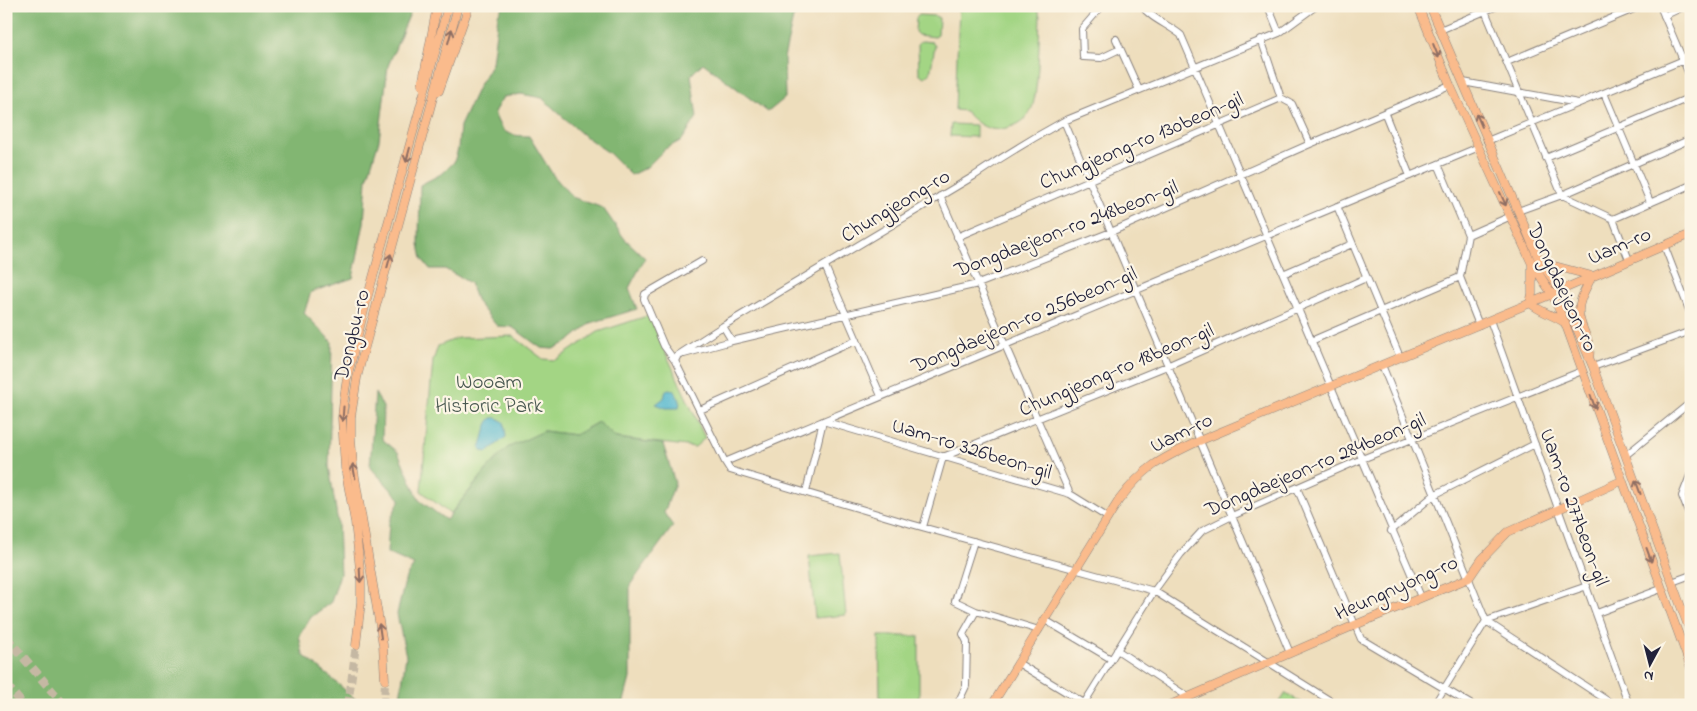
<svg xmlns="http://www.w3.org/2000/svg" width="1697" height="711" font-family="'Indie Flower',sans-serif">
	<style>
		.green { fill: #a3d584; stroke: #627c60 }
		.forest { fill: #82b672; stroke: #526c56 }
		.water { fill: #4fb6ce; stroke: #386c84 }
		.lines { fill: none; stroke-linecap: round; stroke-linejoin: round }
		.major-tunnel { stroke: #c5b8a3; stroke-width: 8; stroke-dasharray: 8 4; stroke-linecap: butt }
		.highway-tunnel { stroke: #c5b8a3; stroke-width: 9; stroke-dasharray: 9 4.5; stroke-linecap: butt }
		.minor-casing { stroke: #88807c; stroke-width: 8 }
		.major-casing { stroke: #88807c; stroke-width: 9 }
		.minor { stroke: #fff; stroke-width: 6 }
		.major { stroke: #fabb8c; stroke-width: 8 }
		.oneway { stroke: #8e6e64 }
		.labels { text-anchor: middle; stroke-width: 4.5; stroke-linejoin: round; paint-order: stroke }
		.street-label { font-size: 21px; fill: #22223b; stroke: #fcf5e5 }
		.park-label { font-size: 21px; fill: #495851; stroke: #fcf5e5 }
	</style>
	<rect width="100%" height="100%" fill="#fcf5e5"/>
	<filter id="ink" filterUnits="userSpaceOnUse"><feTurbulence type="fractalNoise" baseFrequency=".02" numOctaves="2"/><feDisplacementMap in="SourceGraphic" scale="10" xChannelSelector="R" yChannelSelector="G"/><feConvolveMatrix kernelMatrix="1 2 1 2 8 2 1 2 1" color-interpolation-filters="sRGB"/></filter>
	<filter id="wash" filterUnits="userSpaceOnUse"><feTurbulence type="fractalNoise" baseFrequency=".0096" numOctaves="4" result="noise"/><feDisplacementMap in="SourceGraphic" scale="20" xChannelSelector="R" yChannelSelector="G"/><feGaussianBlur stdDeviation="1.12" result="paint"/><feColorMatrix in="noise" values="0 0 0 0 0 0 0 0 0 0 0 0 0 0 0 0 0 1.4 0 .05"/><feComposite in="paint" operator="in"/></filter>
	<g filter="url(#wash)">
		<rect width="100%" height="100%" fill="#eedebd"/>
		<path class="green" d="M959 6H1037L1040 16C1039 36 1039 98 1030 112 1024 123 1013 127 1001 129 987 132 974 121 965 111L955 110Z
			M919 15 935 16 939 18 938 35 935 37 918 35 915 32 916 18Z
			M922 41 932 42 935 46 930 74 924 77 919 73 918 43Z
			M951 124 976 125V137L950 136Z
			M650 315 663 347 705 438 695 447 616 438 598 422 575 435 544 431 489 467 450 514 421 491 433 361 438 346 458 338 513 336 543 359 556 360 598 332Z
			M840 553 846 615 815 618 809 556Z
			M879 636H919V701L880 702Z
			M1286 693 1305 705H1278Z"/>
		<path class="forest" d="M6 6H413L388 66 379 140 367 179 364 223 353 278 311 292 304 313 332 342 329 466 338 523 340 574 331 602 310 618 299 636 303 655 329 676 362 705H6Z
			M503 6H807L793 18 784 58 785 98 768 112 703 63 691 75 697 117 682 140 665 149 647 167 631 175 609 153 582 134 542 98 521 94 503 97 494 112C501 133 507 136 529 136L553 175 572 197 603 208 624 238 645 258 629 288 637 309 591 323 568 342 553 349 541 348 512 327 497 326 477 302 470 283 445 269H430L422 259 419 244 420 185 443 173 454 162 458 149 460 126 479 85 492 63 498 15Z
			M375 393 383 407 382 439 398 452 419 500 446 520 489 467 507 448 544 431 575 435 598 422 616 438 663 444 675 483 664 513 673 526 630 585V678L623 705H375L400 698 406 656 397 614 406 577 414 565 387 553 389 523 400 499 370 467Z"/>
		<path class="water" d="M669 389 673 390 680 400 679 408H666L656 404 664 398 666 390Z
			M492 418H497L504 422 506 437 487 452 481 451 480 447C485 437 485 423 492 418Z"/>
	</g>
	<g filter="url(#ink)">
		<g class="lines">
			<path class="major-tunnel" d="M348 705 356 645
				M384 705 385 680"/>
			<path class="highway-tunnel" d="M6 637 64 705
				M6 685 23 705"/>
			<defs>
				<path id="minor" d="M1102 6 1082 29 1083 57 1101 58 1120 49
					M1142 6C1150 18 1169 25 1181 35L1421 597
					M1268 6 1279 33
					M1316 6 1279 33 1064 121C1033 138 1003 156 974 176L723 326 678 355 675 361 725 462 730 470 911 524 1154 591 1337 705
					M1483 6 1562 195 1613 219 1629 260
					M1660 6 1691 79
					M1664 16 1685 6
					M1440 30 1497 6
					M1116 39 1139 90
					M1261 39 1281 98
					M1507 62 1641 6
					M1463 82 1578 103
					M1604 93 1650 202
					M1281 98 1292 104 1310 144
					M1385 114 1410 176
					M1064 121 1290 653
					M1487 141 1691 57
					M1546 158 1691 97
					M1438 164 1468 235
					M940 196 1070 494
					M1337 206 1400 357
					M1518 211 1562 195 1691 139
					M1613 219 1691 185
					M957 237 1281 98
					M1664 245 1691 315
					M825 266 881 396
					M1283 274 1352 244
					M1460 277 1479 325
					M1490 320 1629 705
					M723 326 732 341
					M1311 341 1460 277 1468 235 1511 216
					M684 354 732 341 978 284 1111 232 1310 144 1450 85
					M675 361 664 346 644 299 645 294 702 261
					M1382 365 1486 621 1614 705
					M1593 367 1691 331
					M700 410 857 340
					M1626 455 1691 402
					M725 462 1479 147
					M1691 473 1682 496 1691 519
					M1297 488 1361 639 1472 705
					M806 492 823 421 1070 494 1107 517
					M923 527 943 457 1167 366 1366 278
					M1391 531 1434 495 1535 444
					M974 541 955 601 976 611 1039 630
					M1672 582 1691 575
					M1597 613 1661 589
					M1045 620 1111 659
					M1117 650 1188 697
					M1018 663 1084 703
					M957 705 966 686 967 642 963 634 976 611
					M1083 705 1154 591 1181 554 1202 531 1232 516 1362 459 1582 371
					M1434 705 1486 621 1587 586
					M1687 705 1691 704"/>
				<path id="major" d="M1418 6 1450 85 1532 264 1552 294 1565 323 1691 668
					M1430 6 1540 262 1561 291 1593 367 1691 634
					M422 85 437 6
					M439 91 469 6
					M1540 262 1592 276
					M1530 303C1540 312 1554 315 1565 323
					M1530 303 1532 294V264
					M1589 358C1593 342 1580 329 1579 313 1578 300 1587 287 1592 276
					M356 645 361 602V579L355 522 345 468 342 418 344 398 347 378 367 299 448 6
					M385 680 383 645 353 465 351 438V417L357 378 362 358 458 6
					M992 705 1119 500C1145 466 1161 459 1199 441L1552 294 1691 234
					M1170 705 1355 625 1469 578 1482 559 1508 532 1621 481"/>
			</defs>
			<use href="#minor" class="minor-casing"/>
			<use href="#major" class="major-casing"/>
			<use href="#minor" class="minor"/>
			<use href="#major" class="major"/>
		</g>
		<defs><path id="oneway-shaft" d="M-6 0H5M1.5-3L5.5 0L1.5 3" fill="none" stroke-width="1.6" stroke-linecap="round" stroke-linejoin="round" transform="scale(1.25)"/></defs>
		<g class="oneway">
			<use href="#oneway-shaft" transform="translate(450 36) rotate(-75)"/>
			<use href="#oneway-shaft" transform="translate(1436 51) rotate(68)"/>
			<use href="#oneway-shaft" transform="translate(1479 120) rotate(-113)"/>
			<use href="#oneway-shaft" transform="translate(408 155) rotate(105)"/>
			<use href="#oneway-shaft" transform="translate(1503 199) rotate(66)"/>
			<use href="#oneway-shaft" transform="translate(389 261) rotate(-75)"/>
			<use href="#oneway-shaft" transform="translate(1593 402) rotate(70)"/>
			<use href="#oneway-shaft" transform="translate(343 414) rotate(94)"/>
			<use href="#oneway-shaft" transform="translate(354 471) rotate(-100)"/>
			<use href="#oneway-shaft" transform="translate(1638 487) rotate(-110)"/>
			<use href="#oneway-shaft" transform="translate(1649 555) rotate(70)"/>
			<use href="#oneway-shaft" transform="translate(360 575) rotate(87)"/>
			<use href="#oneway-shaft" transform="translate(380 631) rotate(-98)"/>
		</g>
	</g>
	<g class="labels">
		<g class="street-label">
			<text transform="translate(1141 140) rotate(-23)" y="7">Chungjeong-ro 130beon-gil</text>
			<text transform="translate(895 205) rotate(-31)" y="7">Chungjeong-ro</text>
			<text transform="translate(1066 228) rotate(-21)" y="7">Dongdaejeon-ro 248beon-gil</text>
			<text transform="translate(1619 245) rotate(-23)" y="7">Uam-ro</text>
			<text transform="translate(1563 287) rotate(65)" y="7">Dongdaejeon-ro</text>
			<text transform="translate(1024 319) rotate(-23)" y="7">Dongdaejeon-ro 256beon-gil</text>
			<text transform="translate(351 335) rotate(-76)" y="7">Dongbu-ro</text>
			<text transform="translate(1116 369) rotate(-23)" y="7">Chungjeong-ro 18beon-gil</text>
			<text transform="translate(1181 432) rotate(-26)" y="7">Uam-ro</text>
			<text transform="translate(972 448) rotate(17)" y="7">Uam-ro 326beon-gil</text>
			<text transform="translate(1315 464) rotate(-23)" y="7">Dongdaejeon-ro 284beon-gil</text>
			<text transform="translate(1575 507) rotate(70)" y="7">Uam-ro 277beon-gil</text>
			<text transform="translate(1396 587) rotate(-24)" y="7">Heungnyong-ro</text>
		</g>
		<g class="park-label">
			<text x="489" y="388">Wooam<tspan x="489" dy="24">Historic Park</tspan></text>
		</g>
	</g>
	<rect width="1697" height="711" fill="none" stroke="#fcf5e5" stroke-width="25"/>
	<g transform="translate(1650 664) rotate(187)" stroke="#fcf5e5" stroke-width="4" paint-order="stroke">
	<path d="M0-4L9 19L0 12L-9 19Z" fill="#22223b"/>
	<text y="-8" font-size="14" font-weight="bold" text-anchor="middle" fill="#22223b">N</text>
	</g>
</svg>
